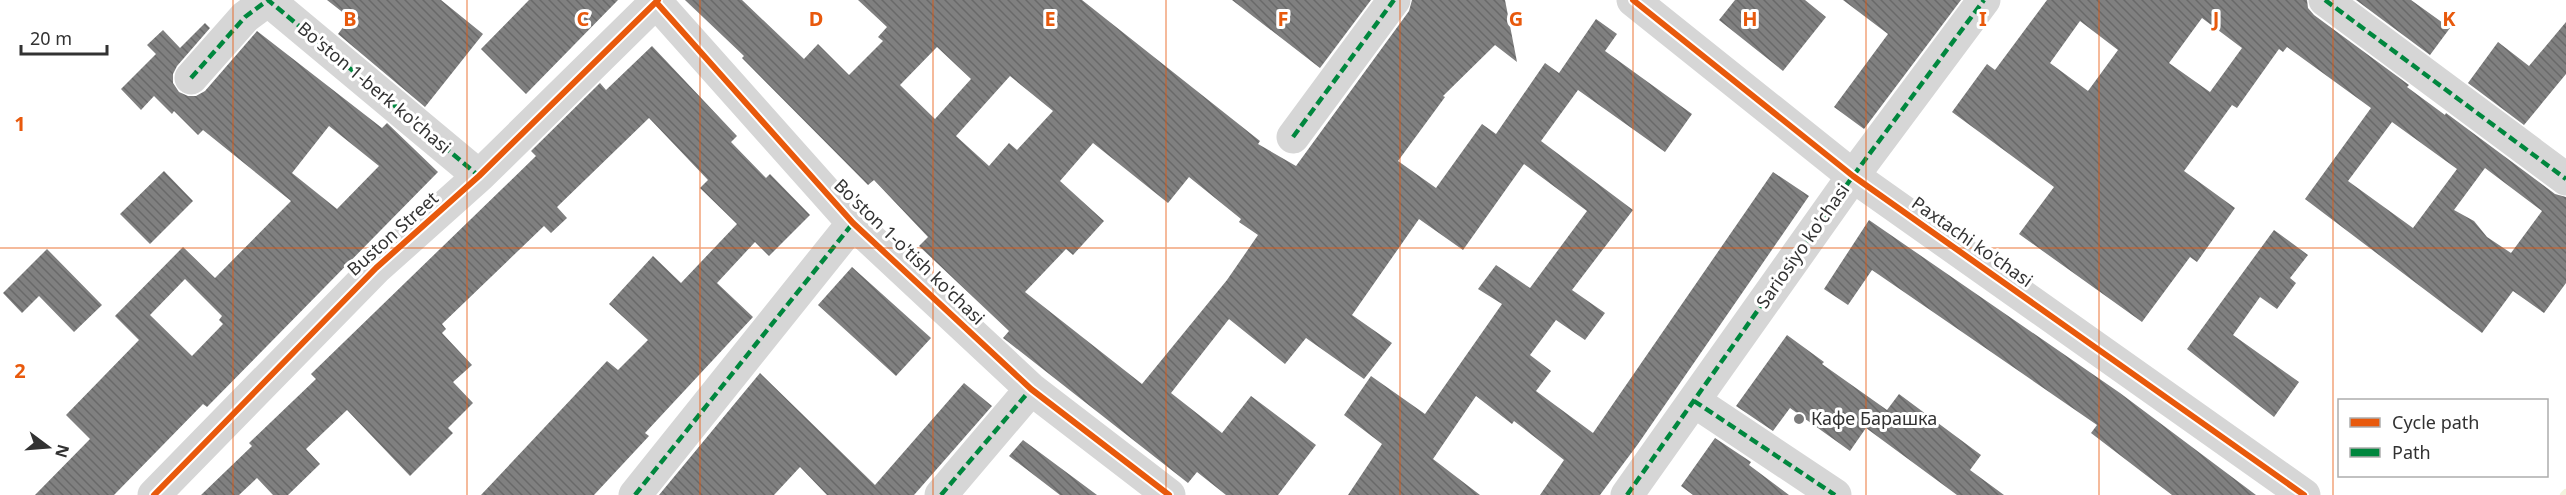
<svg xmlns="http://www.w3.org/2000/svg" width="2566" height="495" font-family="'Noto Sans',sans-serif">
	<style>
		.lines { fill: none; stroke-linecap: round; stroke-linejoin: round }
		.stream { stroke: #f2f3dd; stroke-width: 8 }
		.building { fill: url(#building-back-hatch); fill-rule: evenodd }
		.minor { stroke: #d6d6d6; stroke-width: 33 }
		.quiet { stroke: #00873e; stroke-width: 4.5; stroke-dasharray: 9 4.5; stroke-linecap: butt }
		.cycleway-casing { stroke: #fff; stroke-width: 10 }
		.cycleway { stroke: #e8590c; stroke-width: 6 }
		.grid { fill: none; stroke: #e8590c; stroke-width: 1.5; stroke-opacity: 0.55 }
		.poi-dot { fill: #7a7a7a; stroke: #fff; stroke-width: 2 }
		.labels { text-anchor: middle; stroke-width: 6; stroke-linejoin: round; paint-order: stroke }
		.street-label { font-size: 18px; fill: #323232; stroke: #fff }
		.poi-label { font-size: 18px; fill: #323232; stroke: #fff; text-anchor: start }
		.grid-label { font-size: 20px; text-anchor: middle; font-weight: bold; fill: #e8590c; stroke: #fff; stroke-width: 6; stroke-linejoin: round; paint-order: stroke }
	</style>
	<defs>
		<pattern id="building-back-hatch" width="6" height="6" patternUnits="userSpaceOnUse" patternTransform="scale(1.5)"><rect width="6" height="6" fill="#808080"/><path d="M-1 5l2 2M0 0l6 6M5-1l2 2" fill="none" stroke="#696969"/></pattern>
	</defs>
	<rect width="100%" height="100%" fill="#fff"/>
	<g class="lines">
		<path class="stream" d="M2564 495 2566 493"/>
	</g>
	<path class="building" d="M327 0H441L483 34 425 107 338 34 350 18Z
		M529 0H618L526 94 481 49Z
		M685 0H742L804 59 818 44 849 75 883 41 878 37 887 27 858 0H1082L1260 141 1258 144 1296 166 1409 11 1412 0H1505L1517 62 1495 45 1443 96 1445 97 1398 161 1436 188 1482 124 1496 134 1545 63 1559 73 1596 19 1617 34 1605 51 1692 114 1665 152 1578 90 1541 141 1633 210 1572 290 1605 313 1585 340 1556 320 1530 355 1551 371 1536 391 1593 433 1773 172 1809 196 1638 444 1600 495H1540L1564 460 1514 421 1512 424 1476 396 1433 459 1480 495H1348L1382 444 1344 415 1371 376 1425 414 1502 304 1478 289 1496 265 1530 288 1587 211 1524 164 1463 250 1419 219 1352 315 1392 343 1364 379 1306 338 1285 364 1229 319 1171 393 1222 433 1251 396 1316 445 1278 495H1226L1197 472 1188 483 1007 341 1003 338 1009 331 919 246 928 237 874 180 868 185 742 58 744 56ZM937 47 971 79 935 119 900 85ZM1010 76 1053 111 1017 150 1009 143 989 166 956 136ZM1093 143 1168 203 1189 177 1241 219 1239 222 1258 235 1227 280 1142 384 1025 292 1066 249 1073 255 1104 221 1060 181Z
		M1232 0H1371L1320 68Z
		M1735 0H1805L1826 17 1783 71 1719 20Z
		M1843 0H1961L1864 129 1834 107 1888 34Z
		M2047 0H2307L2308 8 2314 15 2409 85 2407 87 2445 115 2446 113 2555 194 2566 197V283L2544 313 2513 291 2482 333 2305 199 2371 108 2287 47 2283 52 2279 49 2237 108 2232 105 2184 171 2235 208 2197 262 2190 257 2142 322 2019 234 2054 187 1952 112 1987 64 1995 70ZM2202 18 2242 48 2210 92 2169 63ZM2080 21 2118 50 2088 91 2050 63ZM2392 122 2457 169 2413 228 2348 181ZM2485 168 2542 211 2511 253 2487 237 2474 221 2454 210Z
		M2356 0H2411L2450 28 2430 55Z
		M2566 22V74L2524 125 2468 83 2498 42 2529 66Z
		M205 23 210 28 177 66 173 74V83L179 92 188 96H196L205 91 257 31 382 128 387 123 438 172 207 407 203 404 114 495H35L90 439 66 415 139 340 115 316 183 247 215 278 291 201 203 130 198 135 174 111 172 114 154 96 141 110 121 89 156 54 147 45 163 30 180 48ZM329 126 379 166 337 209 292 173ZM185 279 222 316 219 320 223 324 192 356 150 315Z
		M652 46 737 136 731 142 766 178 770 174 810 215 769 256 755 242 717 283 753 317 645 433 649 436 594 495H481L607 361 618 370 648 340 609 304 653 256 681 283 737 224 700 188 708 180 649 118 557 207 567 218 551 233 544 226 442 324 446 329 442 333 472 365 453 382 473 403 448 428 453 433 410 476 347 410 306 449 320 464 288 495H273L257 478 239 495H201L252 446 249 443 316 379 311 374 536 156 531 151 600 83 606 90Z
		M164 171 193 201 150 244 120 214Z
		M1869 220 2120 393 2256 495H2172L2091 433 2097 425 1872 270 1848 305 1824 289Z
		M2274 230 2308 255 2290 278 2296 283 2277 309 2260 297 2233 335 2299 382 2274 417 2187 349Z
		M47 249 102 305 74 332 39 296 22 313 3 293Z
		M852 267 931 338 896 376 818 305Z
		M1787 335 1824 362 1822 364 1887 410 1899 394 1981 455 1970 470 2004 495H1957L1866 428 1850 451 1790 408 1773 431 1736 406Z
		M760 373 875 485 964 383 992 406 914 495H827L800 467 774 495H659Z
		M1715 438 1751 462 1749 465 1789 495H1693L1681 486Z
		M1023 440 1097 495H1060L1009 456Z"/>
	<g class="lines">
		<path class="minor" d="M1633 0 1853 176 2304 495
			M2325 0 2566 179
			M656 2 853 223 1031 389 1169 495
			M191 78 245 17 268 0 479 176
			M1293 137 1394 0
			M1694 401 1835 495
			M154 495 376 268 479 176 658 0
			M635 495 853 223
			M941 495 1031 389
			M1627 495 1853 176 1984 0"/>
		<path class="quiet" d="M2325 0 2566 179
			M191 78 245 17 268 0 479 176
			M1293 137 1394 0
			M1694 401 1835 495
			M635 495 853 223
			M941 495 1031 389
			M1627 495 1853 176 1984 0"/>
		<defs>
			<path id="cycleway" d="M1633 0 1853 176 2304 495
				M656 2 853 223 1031 389 1169 495
				M154 495 376 268 479 176 658 0"/>
		</defs>
		<use href="#cycleway" class="cycleway-casing"/>
		<use href="#cycleway" class="cycleway"/>
	</g>
	<path class="grid" d="M233 0V495M467 0V495M700 0V495M933 0V495M1166 0V495M1400 0V495M1633 0V495M1866 0V495M2099 0V495M2333 0V495M0 248H2566"/>
	<circle class="poi-dot" cx="1799" cy="419" r="6"/>
	<g class="labels">
		<g class="street-label">
			<text transform="translate(374 88) rotate(40)" y="6">Bo'ston 1-berk ko'chasi</text>
			<text transform="translate(393 234) rotate(-42)" y="6">Buston Street</text>
			<text transform="translate(1972 242) rotate(35)" y="6">Paxtachi ko'chasi</text>
			<text transform="translate(1803 246) rotate(-55)" y="6">Sariosiyo ko'chasi</text>
			<text transform="translate(909 252) rotate(44)" y="6">Bo'ston 1-o'tish ko'chasi</text>
		</g>
		<g class="poi-label">
			<text x="1811" y="425">Кафе Барашка</text>
		</g>
	</g>
	<g class="grid-label">
		<text x="350" y="26">B</text>
		<text x="583" y="26">C</text>
		<text x="816" y="26">D</text>
		<text x="1050" y="26">E</text>
		<text x="1283" y="26">F</text>
		<text x="1516" y="26">G</text>
		<text x="1750" y="26">H</text>
		<text x="1983" y="26">I</text>
		<text x="2216" y="26">J</text>
		<text x="2449" y="26">K</text>
		<text x="20" y="131">1</text>
		<text x="20" y="378">2</text>
	</g>
	<rect x="2338" y="399" width="210" height="78" fill="#ffffff" stroke="#adadad" stroke-width="1.5"/>
	<rect x="2350" y="418" width="30" height="9" fill="#e8590c" stroke="#adadad" stroke-width="1.5"/>
	<text x="2392" y="429" font-size="18" fill="#323232">Cycle path</text>
	<rect x="2350" y="448" width="30" height="9" fill="#00873e" stroke="#adadad" stroke-width="1.5"/>
	<text x="2392" y="459" font-size="18" fill="#323232">Path</text>
	<g transform="translate(48 447) rotate(106)" stroke="#ffffff" stroke-width="4.5" paint-order="stroke">
	<path d="M0-4.5L10 22L0 15L-10 22Z" fill="#323232"/>
	<text y="-9" font-size="16" font-weight="bold" text-anchor="middle" fill="#323232">N</text>
	</g>
	<path d="M21 45v9h86v-9" fill="none" stroke="#323232" stroke-width="3"/>
	<text x="30" y="45" font-size="18" fill="#323232" stroke="#ffffff" stroke-width="4.5" paint-order="stroke">20 m</text>
</svg>
